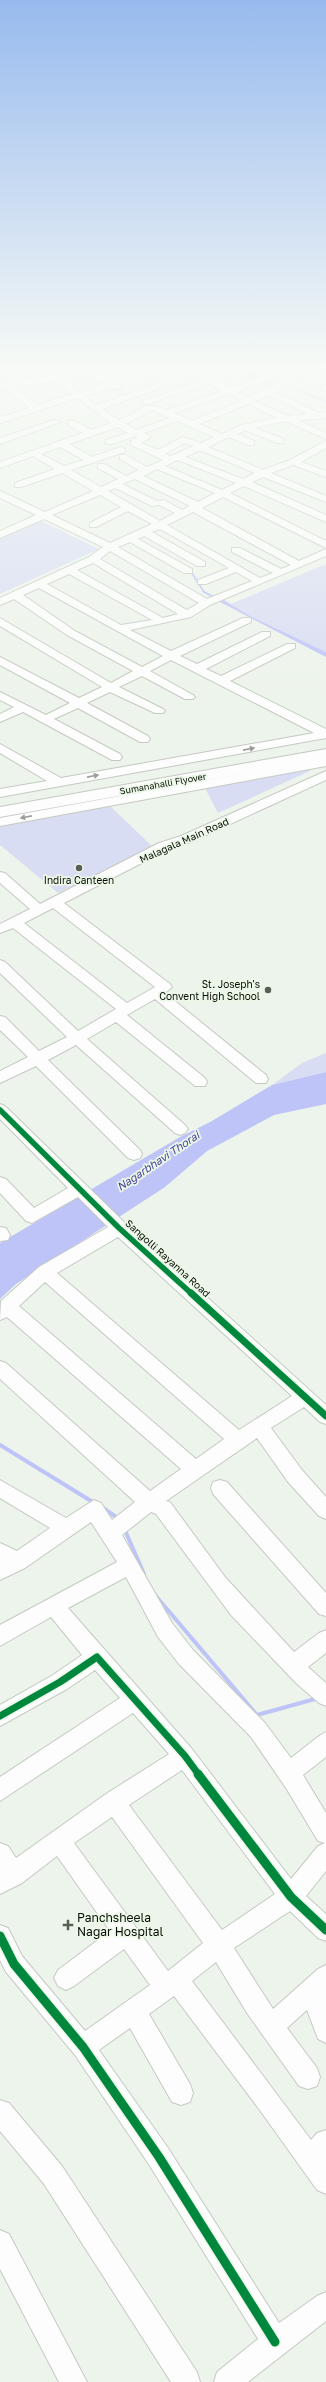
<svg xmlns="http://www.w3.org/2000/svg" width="326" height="2382" font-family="'Golos Text',sans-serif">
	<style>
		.green { fill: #d8ddf3 }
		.water { fill: #bec3f8 }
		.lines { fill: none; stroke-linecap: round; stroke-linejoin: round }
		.stream-far1 { stroke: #bec3f8; stroke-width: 2 }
		.stream { stroke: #bec3f8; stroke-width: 4 }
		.minor-casing { stroke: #c4cac2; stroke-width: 2 }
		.major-casing { stroke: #c4cac2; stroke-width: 2 }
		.highway-casing { stroke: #c4cac2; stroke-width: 2 }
		.minor { fill: #fcfdfc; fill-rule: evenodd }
		.major { fill: #fcfdfc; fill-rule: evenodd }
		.highway { fill: #fcfdfc; fill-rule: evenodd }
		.cycleway-far2-casing { stroke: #ecf8e7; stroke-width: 8 }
		.cycleway-far1-casing { stroke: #ecf8e7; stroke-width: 10 }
		.cycleway-casing { stroke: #ecf8e7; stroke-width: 12 }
		.cycleway-far2 { stroke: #00873e; stroke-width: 5.5 }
		.cycleway-far1 { stroke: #00873e; stroke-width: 7 }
		.cycleway { stroke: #00873e; stroke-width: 9 }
		.oneway { fill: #9b9d9a }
		.poi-dot { fill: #595e57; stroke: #ecf8e7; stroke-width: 1.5 }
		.labels { text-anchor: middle; stroke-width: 3.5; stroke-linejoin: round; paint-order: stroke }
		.far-street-label { font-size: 9px; fill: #0a0e08; stroke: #ecf8e7 }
		.street-label { font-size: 10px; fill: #0a0e08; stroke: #ecf8e7 }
		.poi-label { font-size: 10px; fill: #0a0e08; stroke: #ecf8e7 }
		.water-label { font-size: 11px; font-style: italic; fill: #49439f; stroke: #ecf8e7 }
		.near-poi-label { font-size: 12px; fill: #0a0e08; stroke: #ecf8e7; text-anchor: start }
	</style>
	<rect width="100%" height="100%" fill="#edf4eb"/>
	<path class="green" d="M41 521 99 549 0 594V539Z
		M326 564V652L250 616 231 604Z
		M307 768 310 771 218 813 205 788Z
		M109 805 153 847 58 893 0 845V825Z
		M326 1053V1072L272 1085 302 1063Z"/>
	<path class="water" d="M243 369 280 388 297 390 326 400V402C316 398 306 394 296 391 280 387 252 386 243 369Z
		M221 598 250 616 326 652V657L216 600Z
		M326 1072V1104L274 1115 207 1151 165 1187 16 1284 0 1299V1243L180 1137 212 1121 272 1085Z"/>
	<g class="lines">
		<path class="stream-far1" d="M190 570 204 592 216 598"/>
		<path class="stream" d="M0 1445 96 1504
			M103 1508 119 1519
			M124 1528 144 1574
			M155 1595 257 1715 326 1696"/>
		<defs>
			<path id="minor" d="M153 369H166L120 385V389L112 388 85 396 97 405 188 373 183 369H194L210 378 237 369H250L217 381 230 388 270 374H276V378L237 392 248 397 304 369H315L275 392 319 413 326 412V418L298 420 326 433V439L285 421 255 428 283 439V443H277L245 430 237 434 254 441V445H248L229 437 208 447 263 470 290 460 326 441V448L301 462 326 471V477L293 465 271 473 326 496V502L263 477 252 482 326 515V522L244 486 230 493 326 541V548L223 497 202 508 299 561 326 549V556L210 605 191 617 130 630 171 651 243 618H251V622L180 656 197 664 262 632H270V636L206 669 221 676 287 644H295V648L230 681 326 729V738L0 797V789L47 781 0 753V744L61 778 314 733 171 660 150 671 193 695 195 697 193 699H185L142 676 119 687 163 709 165 711 163 713H155L110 692 87 703 148 736 150 739 148 742H140L78 708 54 719 120 754 122 757 120 760H112L23 712 0 722V714L14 707 0 700V692L46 715 70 703 0 665V657L79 698 102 687 0 626V618L111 683 133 671 67 635 14 599 0 605V598L89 557 103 547 44 519 0 538V531L36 515 0 498V491L45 512 93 491 62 473 21 487H15V483L55 469 33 456 0 468V462L83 433 68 425V421H74L92 430 111 423 78 398 0 423V417L30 408 0 385 7 383 38 405 73 394 56 380V376H62L80 392 105 384 87 376V372H93L113 382ZM194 376 202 380 140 402 147 404 209 384 222 391 167 410C142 399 142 412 119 420L102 409ZM229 394 241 401 192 421 174 413ZM269 395 307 414 288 416 255 401ZM248 404 277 418 242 425 222 434 199 424ZM152 410 170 418 136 430 126 424ZM177 421 214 437 201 443 183 437 158 450 141 443 151 437 144 433ZM118 427 128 433 106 440V444H112L135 436 138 437 131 441V445L163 460 147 467 126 455H120V459L139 470 126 476 104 464H98V468L118 479 101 487 71 470 124 452 126 450 121 447 92 457 69 444ZM184 443 194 446 171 456 165 454ZM60 447 84 460 64 466 41 454ZM200 450 255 473 243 479 185 457ZM178 460 236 483 222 490 165 466ZM157 469 215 493 198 502 143 476ZM135 479 190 506 182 510 164 500 157 501 122 484ZM115 488 152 506 159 505 175 513 160 521 108 491ZM100 495 121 507 90 523V527H96L128 511 152 524 110 543 52 515ZM193 512 291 565 281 569 240 548H232V552L273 573 260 578 167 525ZM160 529 229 568 198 580V584H206L236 572 252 581 207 599 118 547 130 542 184 573H192V569L138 539 144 536 197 566H205V562L152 532ZM110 551 199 603 187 610 100 559ZM93 563 178 614 163 618 77 570ZM69 574 152 620 121 625 47 584ZM39 588 163 656 142 667 75 631 23 595Z
				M326 385V391H322V387Z
				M54 420 61 422 0 444V438Z
				M326 758V766L0 826V818Z
				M326 771V780L191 842 169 849 64 903 170 984 172 987 165 993 266 1075 268 1079 266 1083H256L155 999 127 1015 205 1078 207 1082 205 1086H195L116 1022 87 1039 185 1125 188 1129 185 1133 180 1135 175 1133 76 1045 48 1060 140 1150 142 1154 140 1158 134 1160 128 1158 36 1066 0 1083V1071L28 1057 0 1030V1016L5 1017 39 1051 67 1037 0 973V960L5 962 78 1031 116 1009 13 928 0 933V924L30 909 0 883V872L5 873 40 904 159 843 181 836ZM53 908 155 987 127 1003 24 923Z
				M0 1104 5 1106 125 1223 326 1405V1424L320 1422 304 1407 271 1428 302 1470 326 1497V1519L319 1516 288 1482 257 1438 166 1501 170 1502 225 1577 294 1652 319 1633 326 1630V1653L308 1667 326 1683V1706L319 1703 296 1683 231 1615 156 1514 151 1512 122 1535 172 1623 193 1650 265 1723 291 1758 319 1736 326 1732V1757L303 1775 326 1813V1871L306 1896 326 1914V1941L318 1938 290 1911 234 1948 273 2009 318 1969 326 1965V2043L318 2039 307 2010 287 2028 317 2068 320 2077 317 2086 308 2089 299 2086 247 2013 216 1962 192 1981 311 2140 317 2133 326 2130V2194L317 2190 259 2109 174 1996 149 2014 190 2084 193 2093 190 2102 181 2105 172 2102 130 2028 99 2050 168 2148 279 2323 317 2296 326 2292V2321L248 2382H214L217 2372 258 2339 150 2166 75 2055 6 1972 0 1960V1925L8 1928 22 1956 85 2031 150 1985 124 1949 74 1986 66 1990 58 1986 54 1978 58 1970 110 1931 57 1856 22 1883 0 1894V1843L8 1846 16 1858 106 1794 169 1754 133 1713 0 1801V1777L120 1698 95 1670 67 1689 0 1726V1705L53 1675 82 1655 51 1617 0 1646V1625L117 1562 91 1522 25 1568 0 1580V1543L17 1551 50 1528 0 1498V1480L66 1518 94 1500 101 1503 112 1520 135 1502 0 1379V1361L6 1363 150 1491 181 1469 7 1317 0 1320 1 1301 39 1267 108 1227 78 1197 32 1223 26 1221 0 1193V1177L6 1179 34 1208 68 1188 0 1119ZM118 1237 292 1396 239 1430 57 1273ZM45 1282 224 1439 196 1459 19 1306ZM126 1577 158 1637 179 1664 251 1737 286 1788 318 1841 325 1843 318 1846 291 1879 192 1749 68 1608ZM182 1770 275 1894 222 1930 129 1805ZM112 1817 203 1943 168 1971 74 1843Z
				M0 1227 6 1228 10 1235 8 1240 0 1241Z
				M220 1480 227 1482 326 1593V1616L319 1614 213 1494 211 1488 213 1482Z
				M0 2100 9 2103 62 2166 197 2372 200 2382H171L44 2184 0 2131Z
				M0 2230 9 2234 87 2382H59L0 2269Z"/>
			<path id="major" d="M94 369H122L117 372 0 389V383Z"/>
			<path id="highway" d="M326 749V759L0 817V807Z"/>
		</defs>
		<use href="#minor" class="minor-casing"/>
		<use href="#major" class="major-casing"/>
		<use href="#highway" class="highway-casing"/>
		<use href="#minor" class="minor"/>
		<use href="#major" class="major"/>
		<use href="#highway" class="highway"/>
		<defs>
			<path id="cycleway-far2" d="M0 1110 119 1228 192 1294"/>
			<path id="cycleway-far1" d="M191 1293 326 1416
				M0 1716 60 1682 97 1657 185 1756 199 1775"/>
			<path id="cycleway" d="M198 1774 291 1897 326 1930
				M0 1936 14 1964 83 2047 159 2157 275 2342"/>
		</defs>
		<use href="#cycleway-far2" class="cycleway-far2-casing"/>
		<use href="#cycleway-far1" class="cycleway-far1-casing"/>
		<use href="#cycleway" class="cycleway-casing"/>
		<use href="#cycleway-far2" class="cycleway-far2"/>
		<use href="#cycleway-far1" class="cycleway-far1"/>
		<use href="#cycleway" class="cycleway"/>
	</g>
	<defs><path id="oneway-solid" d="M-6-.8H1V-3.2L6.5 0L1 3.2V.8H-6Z"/></defs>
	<g class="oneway">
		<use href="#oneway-solid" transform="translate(249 749) rotate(-11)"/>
		<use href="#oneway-solid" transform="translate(93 776) rotate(-11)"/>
		<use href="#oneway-solid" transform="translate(26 817) rotate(169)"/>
	</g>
	<linearGradient id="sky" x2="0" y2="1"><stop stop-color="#97baee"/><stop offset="0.52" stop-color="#f7faf6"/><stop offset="1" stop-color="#f7faf6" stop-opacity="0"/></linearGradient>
	<rect width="326" height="703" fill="url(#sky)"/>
	<g class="poi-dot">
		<circle cx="79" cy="868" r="4"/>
		<circle cx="268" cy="990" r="4"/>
		<path d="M66 1919h4v4h4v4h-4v4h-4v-4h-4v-4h4z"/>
	</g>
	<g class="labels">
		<g class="far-street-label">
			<text transform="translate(163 784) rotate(-10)" y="3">Sumanahalli Flyover</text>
		</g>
		<g class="street-label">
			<text transform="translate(184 840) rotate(-24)" y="4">Malagala Main Road</text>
			<text transform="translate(168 1258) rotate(42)" y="4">Sangolli Rayanna Road</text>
		</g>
		<g class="poi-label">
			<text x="79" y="884">Indira Canteen</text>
			<text x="260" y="988" text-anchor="end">St. Joseph's<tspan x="260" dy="12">Convent High School</tspan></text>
		</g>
		<g class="water-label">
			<text transform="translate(158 1161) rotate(-34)" y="4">Nagarbhavi Thorai</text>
		</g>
		<g class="near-poi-label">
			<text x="77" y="1922">Panchsheela<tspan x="77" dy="14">Nagar Hospital</tspan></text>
		</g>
	</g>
</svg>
